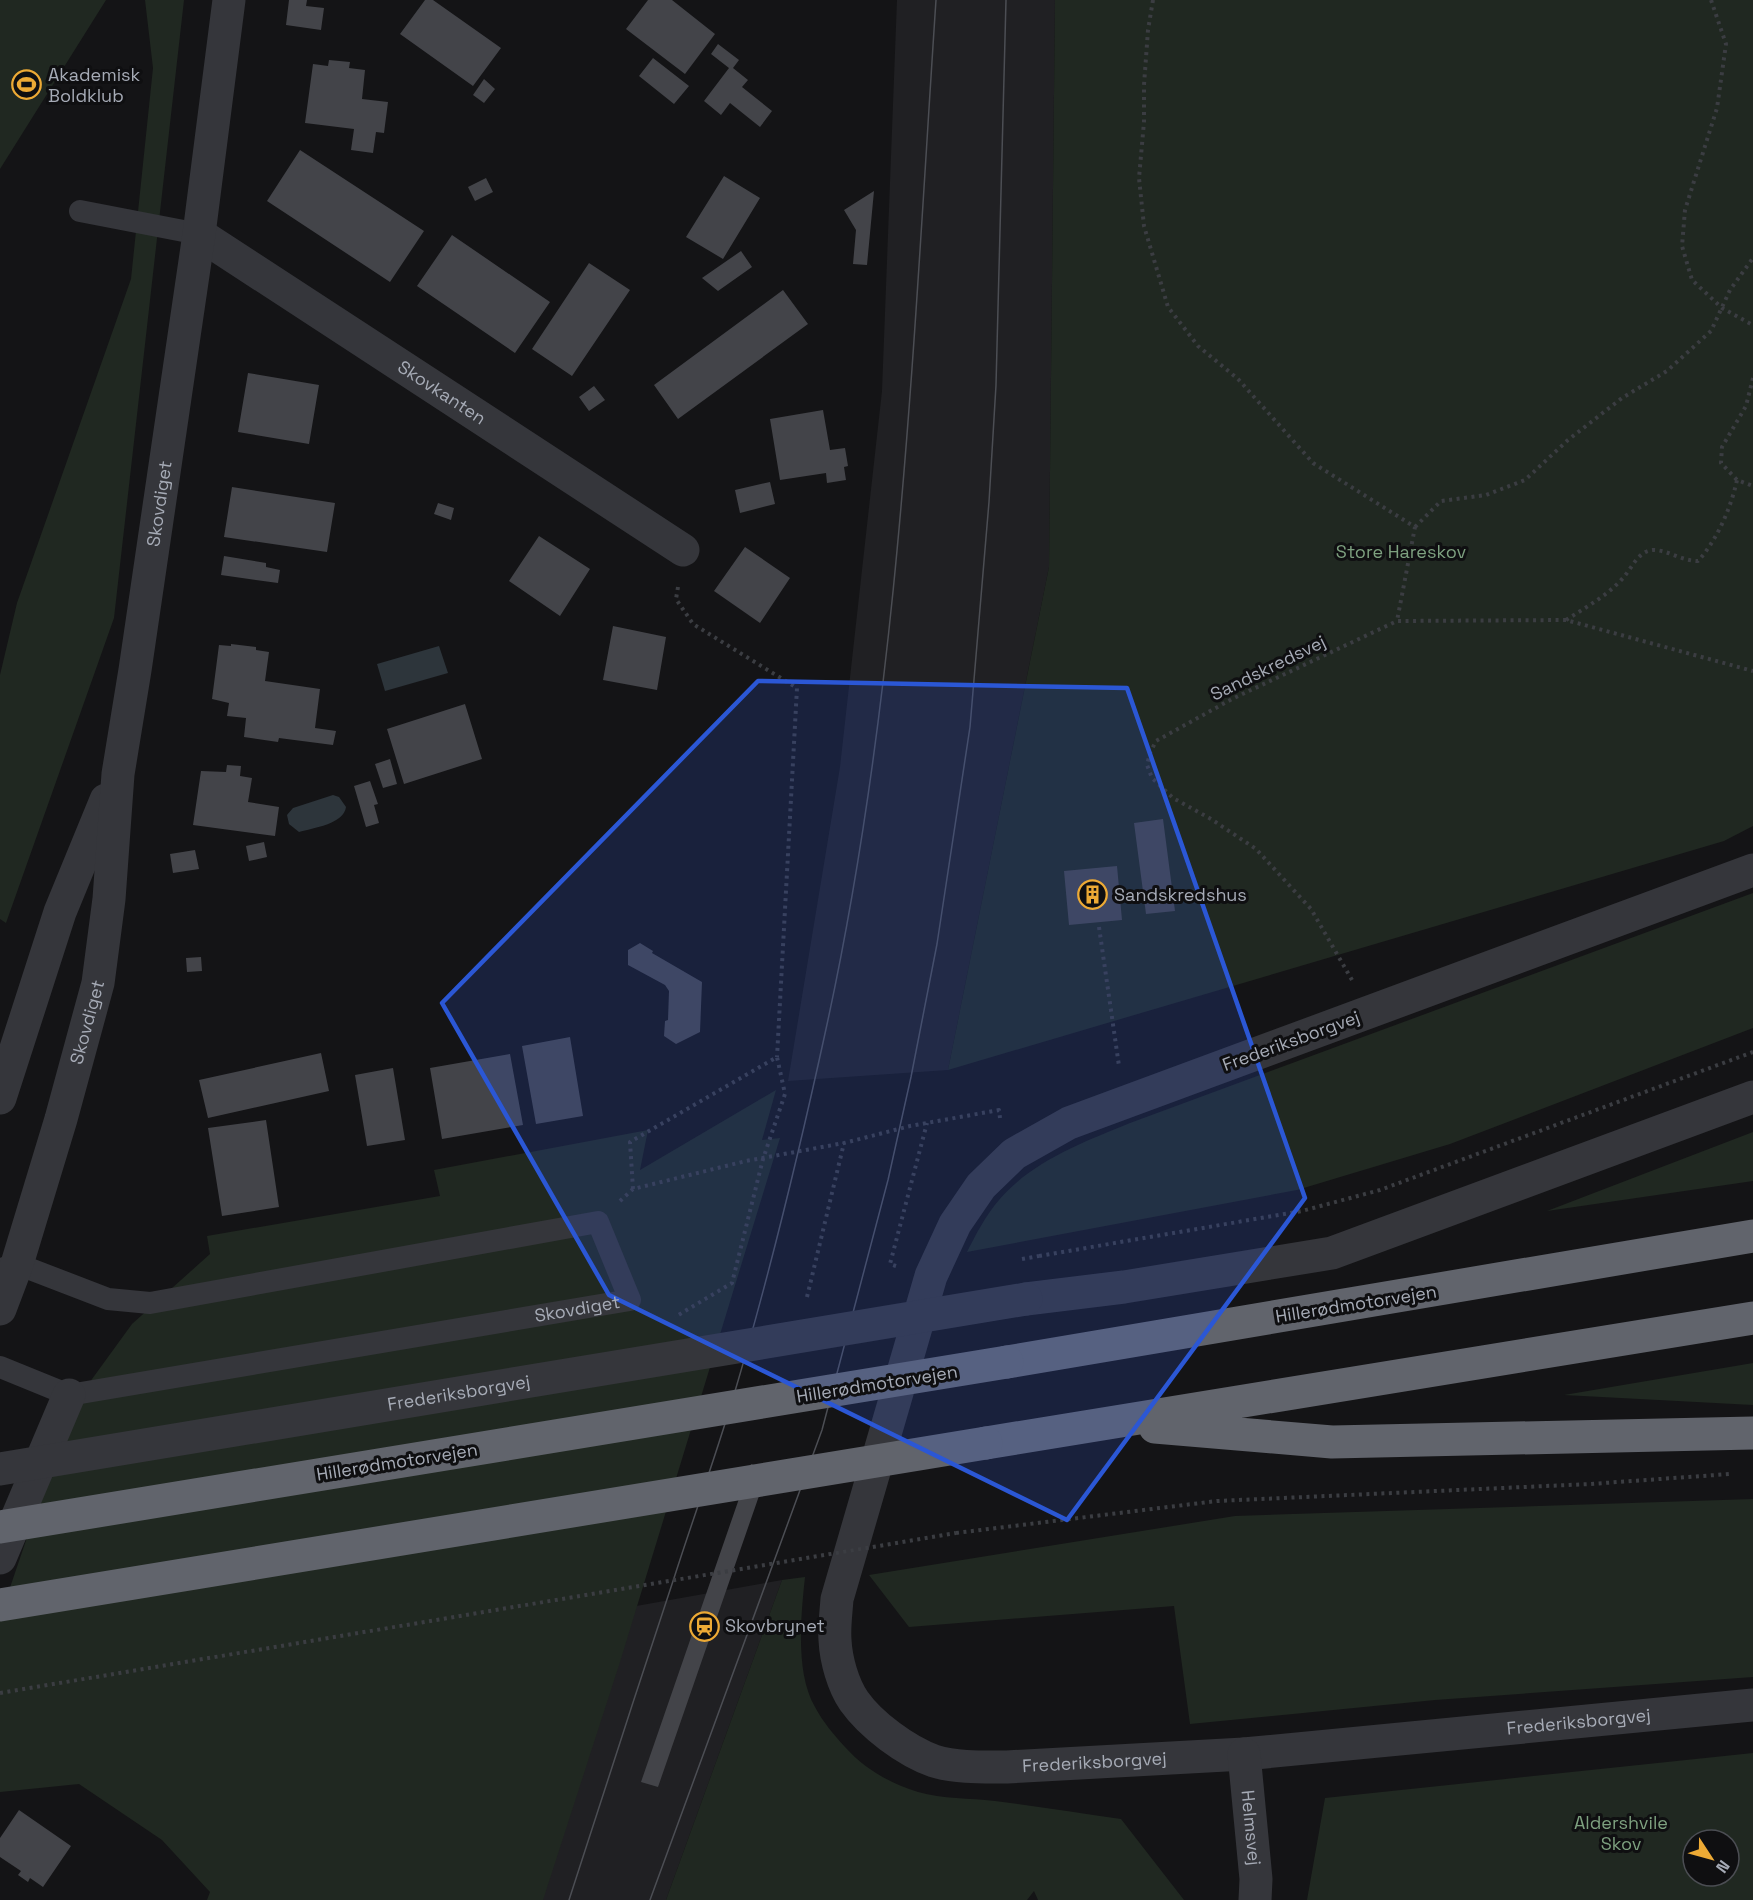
<svg xmlns="http://www.w3.org/2000/svg" width="1753" height="1900" font-family="'Space Grotesk',sans-serif">
	<style>
		.built { fill: #202023 }
		.green { fill: #202821; fill-rule: evenodd }
		.water { fill: #2d353b }
		.building { fill: #434449 }
		.lines { fill: none; stroke-linecap: round; stroke-linejoin: round }
		.path { stroke: #3b3d42; stroke-width: 4; stroke-dasharray: 3 4.5; stroke-linecap: butt }
		.service { stroke: #35363b; stroke-width: 22 }
		.minor { stroke: #35363b; stroke-width: 33 }
		.tertiary { stroke: #35363b; stroke-width: 33 }
		.motorway { stroke: #61646c; stroke-width: 33 }
		.tram { stroke: #4c4e54; stroke-width: 1.5 }
		.path-bridge { stroke: #3b3d42; stroke-width: 4; stroke-dasharray: 3 4.5; stroke-linecap: butt }
		.tertiary-bridge { stroke: #35363b; stroke-width: 33 }
		.motorway-bridge { stroke: #61646c; stroke-width: 33 }
		.marked { fill: #2b57d5; fill-opacity: 0.2; stroke: #2b57d5; stroke-width: 4.5; stroke-linejoin: round }
		.labels { text-anchor: middle; stroke-width: 6; stroke-linejoin: round; paint-order: stroke }
		.poi-label { font-size: 18px; fill: #a6abb6; stroke: #0f0f11; text-anchor: start }
		.street-label { font-size: 18px; fill: #a6abb6; stroke: #0f0f11 }
		.park-label { font-size: 18px; fill: #7da07f; stroke: #0f0f11 }
	</style>
	<rect width="100%" height="100%" fill="#141416"/>
	<path class="built" d="M897 0H1055L1049 567 948 1070 788 1081 840 767 882 391Z
		M782 1580 666 1900H531L625 1608Z"/>
	<path class="green" d="M0 0H106L0 169Z
		M145 0H184L114 618 6 923 0 919V675L17 603 131 279 153 68Z
		M1055 0H1753V826L1724 841 948 1070 1049 567Z
		M1753 893V1028L1450 1144 1297 1190 967 1252C976 1234 986 1215 999 1200 1032 1161 1084 1142 1130 1123Z
		M776 1090 762 1140 780 1138 620 1662 543 1900H207L210 1892 162 1840 79 1784 0 1792V1617L71 1408 132 1324 210 1254 207 1236 440 1196 434 1170 648 1130 640 1170Z
		M1753 1132V1181L1547 1211Z
		M1753 1363V1405L1564 1395Z
		M1753 1499V1677L1435 1700 1190 1724 1174 1606 909 1627 869 1575 1235 1516Z
		M805 1577C801 1615 795 1673 815 1707 823 1722 834 1735 845 1747 865 1769 889 1783 918 1792 943 1799 969 1798 995 1801 1037 1806 1079 1813 1121 1819L1184 1900H1038L1034 1891 1027 1900H666L782 1580Z
		M1753 1753V1900H1307L1325 1798ZM1693 1840H1729V1876H1693Z"/>
	<path class="water" d="M439 646 448 673 385 691 377 664Z
		M333 795 339 797 346 807C344 824 313 828 299 832L289 824 287 815 293 808Z"/>
	<path class="building" d="M289 0H307L306 6 324 8 321 30 286 25Z
		M425 0H433L501 48 473 86 400 34Z
		M648 0H672L715 34 685 74 626 29Z
		M718 44 739 60 733 68 748 80 742 87 772 111 760 127 730 103 721 115 704 101 729 68 711 54Z
		M653 58 689 86 674 104 639 76Z
		M329 60 350 62 349 68 365 70 362 99 388 102 384 133 376 132 373 153 351 150 354 129 305 123 313 64 328 66Z
		M484 79 495 89 484 103 473 95Z
		M300 150 424 231 390 282 267 201Z
		M724 176 760 198 723 259 686 237Z
		M486 178 493 192 475 201 468 187Z
		M874 191 867 265 853 264 856 230 844 210Z
		M452 235 550 302 515 353 417 286Z
		M741 251 752 267 718 291 702 278Z
		M589 263 630 290 572 376 532 349Z
		M783 290 808 324 678 419 654 385Z
		M248 373 319 385 309 444 238 432Z
		M594 386 605 400 589 411 579 397Z
		M823 410 830 450 845 448 848 466 844 467 846 480 827 483 826 473 780 480 770 419Z
		M770 482 775 504 740 513 735 490Z
		M232 487 335 503 327 552 224 537Z
		M438 503 454 508 451 520 434 514Z
		M539 536 590 569 560 616 509 581Z
		M745 547 790 578 760 623 714 591Z
		M224 556 266 563V567L280 570 278 583 221 575Z
		M613 626 666 637 657 690 603 680Z
		M231 644 256 647V650L269 652 265 681 320 689 315 728 336 731 333 745 279 738 278 742 244 737 246 718 227 716 229 703 212 699 219 645 231 646Z
		M465 704 482 759 404 784 387 729Z
		M390 759 397 784 383 788 375 764Z
		M227 765 241 766 240 776 252 778 248 802 279 807 275 836 193 825 201 771 226 772Z
		M370 781 378 804 374 805 379 823 366 827 354 786Z
		M1163 819 1175 911 1146 914 1134 823Z
		M264 842 267 857 249 861 246 846Z
		M195 850 199 869 173 873 170 854Z
		M1117 866 1122 920 1069 925 1064 871Z
		M640 943 653 951 652 953 702 982 700 1032 676 1044 664 1036 665 1021 668 1020 669 991 665 985 628 965V950Z
		M201 957 202 971 187 972 186 958Z
		M570 1037 583 1116 536 1124 522 1046Z
		M321 1053 329 1091 208 1118 199 1080Z
		M510 1054 523 1125 442 1139 430 1068Z
		M393 1068 405 1140 367 1146 355 1075Z
		M266 1120 279 1207 222 1216 208 1128Z
		M751 1464 768 1470 658 1787 641 1782Z
		M19 1810 71 1846 43 1887 30 1878 28 1882 18 1875 21 1871 0 1857V1838Z"/>
	<g class="lines">
		<path class="path" d="M1153 0 1148 30 1144 85V122L1139 178 1144 226 1168 307 1198 346 1238 379 1313 463 1415 527 1397 621
			M1711 0 1726 44 1717 108 1685 210 1682 246 1692 280 1722 308 1751 324 1753 327
			M1753 378 1746 406 1722 447 1721 463 1737 480 1753 486
			M1415 527 1441 501 1486 495 1525 480 1568 440 1622 398 1667 371 1711 331 1730 290 1753 258
			M678 587 676 599 693 624 797 688 777 1057
			M1566 620C1586 607 1607 596 1623 578 1632 568 1638 551 1653 550 1668 550 1682 561 1698 561 1717 540 1731 508 1737 480
			M1099 927 1119 1066
			M1352 980 1311 909 1256 849 1211 819 1173 798 1152 778 1147 765 1150 753 1156 741 1232 699 1397 621 1566 620 1753 671
			M633 1189 630 1142 777 1057 785 1094 763 1159 732 1283 675 1317
			M620 1201 633 1189 746 1161 844 1143 910 1126 999 1110 1000 1118
			M1039 1256 1302 1211 1380 1190 1753 1052
			M896 1266 890 1264 927 1123
			M807 1297 844 1143
			M956 1533 1217 1501 1590 1484 1730 1474"/>
		<g class="service">
			<path d="M80 211 199 234"/>
			<path id="s1" d="M0 1367 69 1395 630 1300 598 1222 150 1303 108 1299 17 1264 4 1268"/>
		</g>
		<g class="minor">
			<path id="s2" d="M199 234 683 550"/>
			<path id="s3" d="M1753 870 1069 1123 1014 1154 981 1186 955 1224 931 1276 837 1599C836 1613 834 1627 835 1640 836 1660 843 1685 854 1701 871 1725 906 1751 934 1761 957 1768 983 1767 1007 1767L1244 1754 1753 1705"/>
			<path d="M0 1558 69 1395"/>
			<path id="s4" d="M1244 1754 1256 1879 1255 1900"/>
		</g>
		<g class="tertiary">
			<path d="M0 1098 60 912 106 800"/>
			<path d="M1026 1299 1124 1287 1332 1253 1753 1097"/>
			<path id="s5" d="M0 1309 17 1264 61 1119 98 983 109 899 118 774 135 670 199 234 229 0"/>
		</g>
		<path class="motorway" d="M1007 1362 1753 1236
			M1155 1427 1332 1442 1753 1433
			M986 1443 1753 1318"/>
		<path class="tram" d="M569 1900C604 1792 639 1683 675 1575 694 1516 715 1458 733 1398 769 1277 799 1153 826 1029 900 691 913 344 936 0
			M650 1900 822 1430 888 1180 911 1077 937 944 970 727 989 502 996 385 1006 0"/>
		<path class="path-bridge" d="M1022 1259 1039 1256
			M0 1693 956 1533"/>
		<path class="tertiary-bridge" id="s6" d="M0 1469 1026 1299"/>
		<path class="motorway-bridge" d="M0 1527 1007 1362
			M0 1605 986 1443"/>
	</g>
	<path class="marked" d="M758 681 1127 688 1305 1198 1067 1520 609 1295 442 1003Z"/>
	<defs>
		<symbol id="stadium-ring" viewBox="-11 -11 22 22"><circle r="9.5" fill="#0f0f11" stroke="#edaa35" stroke-width="1.5"/><path d="M0-5a6.5 5 0 1 0 0 10a6.5 5 0 1 0 0-10ZM-3.5-1.8h7v3.6h-7Z" fill="#edaa35"/></symbol>
		<symbol id="building-ring" viewBox="-11 -11 22 22"><circle r="9.5" fill="#0f0f11" stroke="#edaa35" stroke-width="1.5"/><path d="M-4-6H4V6H1V3H-1V6H-4ZM-2.5-4.3h1.7v1.8h-1.7ZM.8-4.3h1.7v1.8H.8ZM-2.5-1h1.7V.8h-1.7ZM.8-1h1.7V.8H.8Z" fill="#edaa35"/></symbol>
		<symbol id="station-ring" viewBox="-11 -11 22 22"><circle r="9.5" fill="#0f0f11" stroke="#edaa35" stroke-width="1.5"/><path d="M-3-6H3Q5-6 5-4V2Q5 4 3 4L4.5 6H3L1.5 4h-3L-3 6H-4.5L-3 4Q-5 4-5 2V-4Q-5-6-3-6ZM-3.5-4v3h7v-3ZM-3.5 1v1.5H-2V1ZM2 1v1.5H3.5V1Z" fill="#edaa35"/></symbol>
	</defs>
	<g fill-rule="evenodd">
		<use href="#stadium-ring" x="10" y="68" width="33" height="33"/>
		<use href="#building-ring" x="1076" y="878" width="33" height="33"/>
		<use href="#station-ring" x="688" y="1610" width="33" height="33"/>
	</g>
	<g class="labels">
		<g class="poi-label">
			<text x="48" y="81">Akademisk<tspan x="48" dy="21">Boldklub</tspan></text>
			<text x="1114" y="901">Sandskredshus</text>
			<text x="725" y="1632">Skovbrynet</text>
		</g>
		<g class="street-label">
			<text dy="6" stroke="none"><textPath href="#s2" startOffset="290">Skovkanten</textPath></text>
			<text dy="6" stroke="none"><textPath href="#s5" startOffset="824">Skovdiget</textPath></text>
			<text transform="translate(1268 668) rotate(-26)" y="6">Sandskredsvej</text>
			<text dy="6" stroke="none"><textPath href="#s5" startOffset="300">Skovdiget</textPath></text>
			<text transform="translate(1291 1041) rotate(-20)" y="6">Frederiksborgvej</text>
			<text transform="translate(1356 1304) rotate(-9)" y="6">Hillerødmotorvejen</text>
			<text dy="6" stroke="none"><textPath href="#s1" startOffset="590">Skovdiget</textPath></text>
			<text transform="translate(877 1384) rotate(-9)" y="6">Hillerødmotorvejen</text>
			<text dy="6" stroke="none"><textPath href="#s6" startOffset="465">Frederiksborgvej</textPath></text>
			<text transform="translate(397 1462) rotate(-9)" y="6">Hillerødmotorvejen</text>
			<text dy="6" stroke="none"><textPath href="#s3" startOffset="2132">Frederiksborgvej</textPath></text>
			<text dy="6" stroke="none"><textPath href="#s3" startOffset="1646">Frederiksborgvej</textPath></text>
			<text dy="6" stroke="none"><textPath href="#s4" startOffset="74">Helmsvej</textPath></text>
		</g>
		<g class="park-label">
			<text x="1401" y="558">Store Hareskov</text>
			<text x="1621" y="1829">Aldershvile<tspan x="1621" dy="21">Skov</tspan></text>
		</g>
	</g>
	<g transform="translate(1711 1858) rotate(126)"><circle r="28" fill="#0f0f11" stroke="#4b4d53" stroke-width="1.5"/>
	<path d="M0-4.5L10 22L0 15L-10 22Z" fill="#edaa35"/>
	<text y="-9" font-size="16" font-weight="bold" text-anchor="middle" fill="#a6abb6">N</text>
	</g>
</svg>
